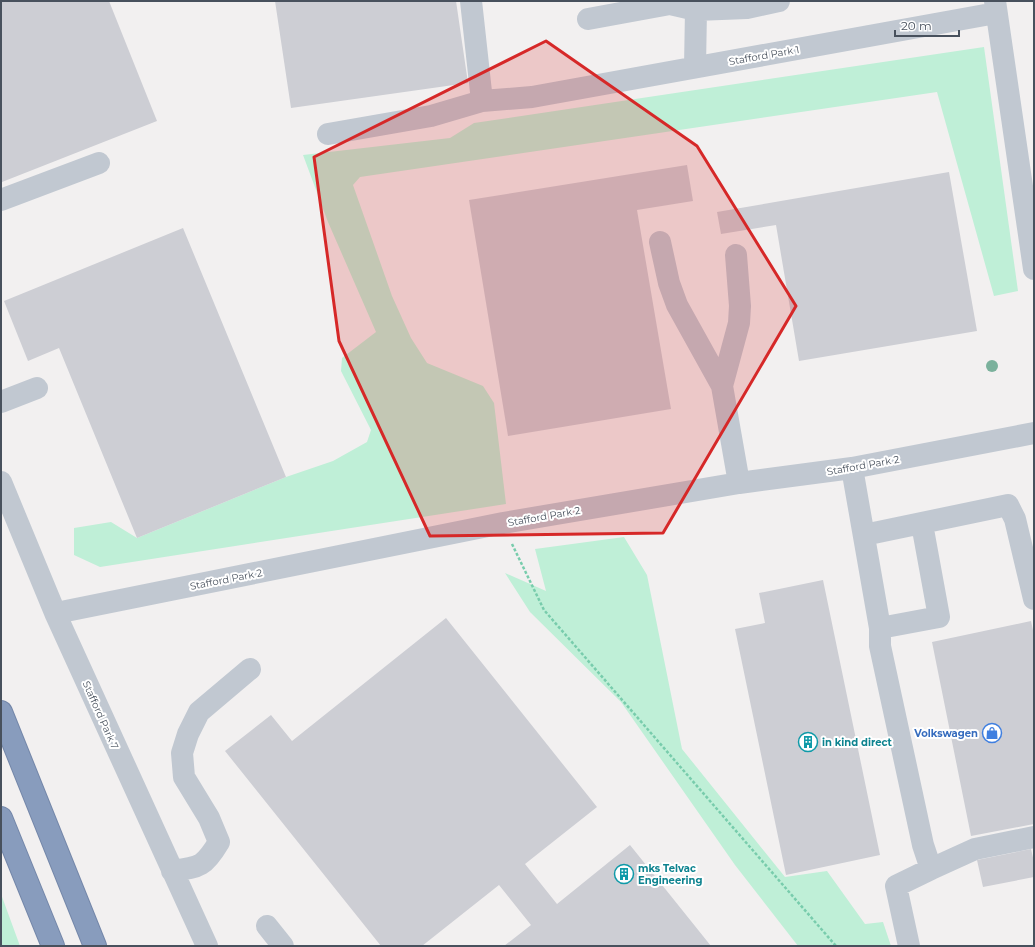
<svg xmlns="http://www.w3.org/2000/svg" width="1035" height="947" font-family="Montserrat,sans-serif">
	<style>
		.green { fill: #bfefd7 }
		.building { fill: #cdced4 }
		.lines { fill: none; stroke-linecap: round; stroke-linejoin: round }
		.highway-casing { stroke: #7487a9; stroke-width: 24 }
		.path { stroke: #78ccac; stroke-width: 2.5; stroke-dasharray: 3 2; stroke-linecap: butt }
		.minor { stroke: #c1c8d1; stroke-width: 22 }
		.highway { stroke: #889cbd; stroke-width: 22 }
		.tree { fill: #7bb19c }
		.marked { fill: #d62828; fill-opacity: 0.2; stroke: #d62828; stroke-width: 3; stroke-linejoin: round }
		.labels { text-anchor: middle; stroke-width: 4; stroke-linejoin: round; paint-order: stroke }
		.street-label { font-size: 10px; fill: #48515d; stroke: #fff }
		.shop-label { font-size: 10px; font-weight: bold; fill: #366cbe; stroke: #fff; text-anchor: end }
		.culture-label { font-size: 10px; font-weight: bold; fill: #0d838f; stroke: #fff; text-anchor: start }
	</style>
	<rect width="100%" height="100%" fill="#f2f0f0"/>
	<path class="green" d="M984 47 1018 291 994 296 937 92 360 177 353 185 392 296 411 338 427 363 483 386 494 403 506 504 100 567 74 555V528L111 522 137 538 286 477 333 461 367 442 371 430 341 371 342 358 376 332 328 222 303 155 450 138 474 123Z
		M624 537 647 575 682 749 785 877 827 871 865 924 883 922 891 946H798L735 865 621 702 530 612 505 573 546 591 535 549Z
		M1 894 20 946H1Z"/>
	<path class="building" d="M1 1H109L157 121 2 182Z
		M275 1H456L468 83 291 108Z
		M687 165 693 201 637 210 671 409 508 436 469 200Z
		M949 172 977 331 799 361 776 225 721 234 717 212Z
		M183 228 286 477 137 538 59 348 28 361 4 301Z
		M823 580 880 855 786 875 735 629 765 623 759 593Z
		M446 618 597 807 525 864 557 904 630 845 711 946H504L531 925 499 885 422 946H381L225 751 271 715 292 741Z
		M1031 621 1034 635V824L971 836 932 642Z
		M1031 849 1034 862V877L983 887 977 860Z"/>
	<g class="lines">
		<defs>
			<path id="highway" d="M1 712 95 946
				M1 818 53 946"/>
		</defs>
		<use href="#highway" class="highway-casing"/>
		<path class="path" d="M512 544 544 610 836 946"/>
		<path class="minor" d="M471 1 482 101 532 97 996 13
			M995 1 1034 269
			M696 10 747 8 779 1
			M588 19 670 4 696 10 695 67
			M328 134 431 116 482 101
			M1 200 99 163
			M660 242 669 283 677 305 722 386 739 483
			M722 386 739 323 740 306 736 255
			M1 402 37 388
			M852 468 880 628V646L923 845 931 869 975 849 1034 837
			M1 482 56 615 207 946
			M864 535 1008 505 1015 519 1034 599
			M56 615 66 611 503 523 739 483 852 468 1034 433
			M880 628 939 617 922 524
			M172 871C200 867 204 867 219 842L209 818 184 777 182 753 188 734 199 712 250 669
			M267 926 283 946
			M909 946 896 886 931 869"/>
		<use href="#highway" class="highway"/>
	</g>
	<circle class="tree" cx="992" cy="366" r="6"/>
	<path class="marked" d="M546 41 697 146 796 306 663 533 430 536 339 341 314 157Z"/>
	<defs>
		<symbol id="shop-ring" viewBox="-11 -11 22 22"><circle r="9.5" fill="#fff" stroke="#3f7fe0" stroke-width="1.5"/><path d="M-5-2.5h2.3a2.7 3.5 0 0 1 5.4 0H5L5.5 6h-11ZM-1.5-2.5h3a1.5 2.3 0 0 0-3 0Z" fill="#3f7fe0"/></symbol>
		<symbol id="building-ring" viewBox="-11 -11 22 22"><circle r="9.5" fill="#fff" stroke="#0f9aa8" stroke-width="1.5"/><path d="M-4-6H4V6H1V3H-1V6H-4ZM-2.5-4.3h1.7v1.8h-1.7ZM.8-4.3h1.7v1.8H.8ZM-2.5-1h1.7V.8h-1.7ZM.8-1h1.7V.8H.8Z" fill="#0f9aa8"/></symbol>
	</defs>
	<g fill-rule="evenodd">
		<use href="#shop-ring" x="981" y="722" width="22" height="22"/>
		<use href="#building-ring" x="797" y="731" width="22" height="22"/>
		<use href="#building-ring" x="613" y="863" width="22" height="22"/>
	</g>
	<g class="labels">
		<g class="street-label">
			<text transform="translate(764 55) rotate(-10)" y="4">Stafford Park 1</text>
			<text transform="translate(863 465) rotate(-10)" y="4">Stafford Park 2</text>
			<text transform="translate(544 516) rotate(-10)" y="4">Stafford Park 2</text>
			<text transform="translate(226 579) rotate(-11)" y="4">Stafford Park 2</text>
			<text transform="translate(101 715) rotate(66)" y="4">Stafford Park 7</text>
		</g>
		<g class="shop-label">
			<text x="978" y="737">Volkswagen</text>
		</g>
		<g class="culture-label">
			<text x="822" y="746">in kind direct</text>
			<text x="638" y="872">mks Telvac<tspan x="638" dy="12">Engineering</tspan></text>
		</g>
	</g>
	<rect width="1035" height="947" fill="none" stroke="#48515d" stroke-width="4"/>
	<path d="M895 30v6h64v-6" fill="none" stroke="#48515d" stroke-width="2"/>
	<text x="901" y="30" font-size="12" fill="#48515d" stroke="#ffffff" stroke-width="3" paint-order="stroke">20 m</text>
</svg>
